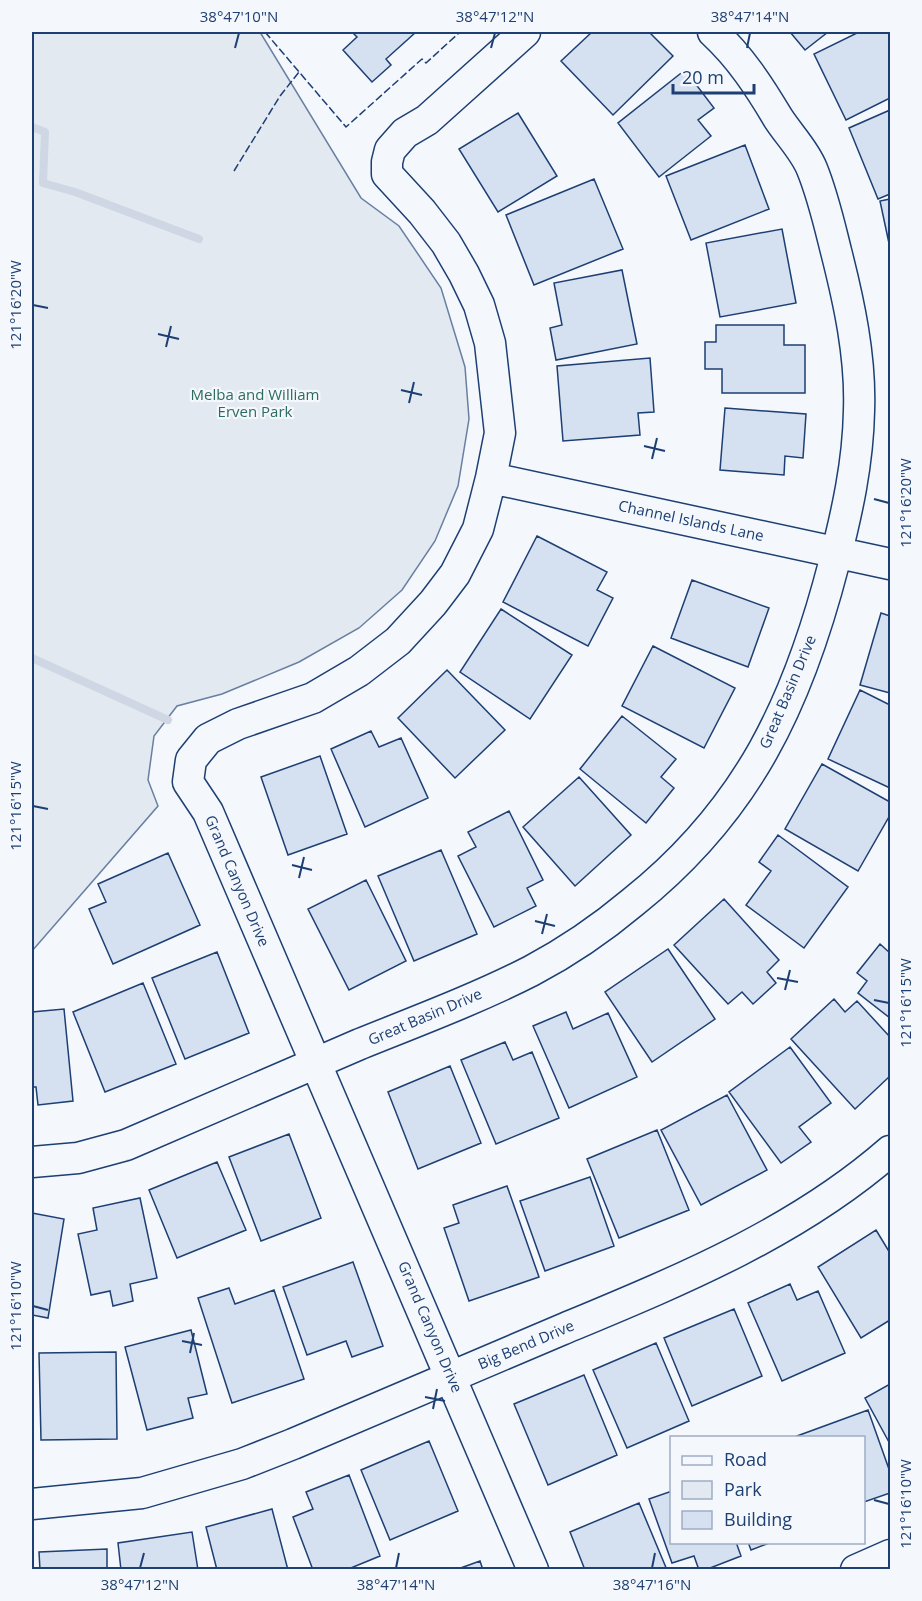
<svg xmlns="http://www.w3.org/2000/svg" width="922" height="1601" font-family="'Open Sans',sans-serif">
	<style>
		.green { fill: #e3e9f0; stroke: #687fa3; stroke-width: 1.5 }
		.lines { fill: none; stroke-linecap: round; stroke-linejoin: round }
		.stream { stroke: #cfd7e4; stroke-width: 8 }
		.building { fill: #d5e0f0; stroke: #1d3f73; stroke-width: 1.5 }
		.minor-casing { stroke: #1d3f73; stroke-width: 33 }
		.minor { stroke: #f4f7fb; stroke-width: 30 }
		.fence { stroke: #1d3f73; stroke-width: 1.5; stroke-dasharray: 8 3; stroke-linecap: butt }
		.ticks { fill: none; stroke: #1d3f73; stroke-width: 2 }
		.labels { text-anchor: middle; stroke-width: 4.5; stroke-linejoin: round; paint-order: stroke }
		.park-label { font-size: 15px; fill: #2c6c60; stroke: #f4f7fb }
		.street-label { font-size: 15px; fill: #1d3f73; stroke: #f4f7fb }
		.neatline { fill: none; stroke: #1d3f73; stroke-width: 2 }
		.ticks-label { font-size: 15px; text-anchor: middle; fill: #1d3f73 }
	</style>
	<rect width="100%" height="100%" fill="#f4f7fb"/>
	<path class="green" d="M32 32H260L361 198 399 226 441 288 465 367 469 419 458 486 435 541 402 590 359 628 299 662 222 694 177 706 154 736 148 780 158 806 32 951Z"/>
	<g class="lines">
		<path class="stream" d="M32 127 45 132 43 183 75 192 199 239
			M32 658 168 720"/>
	</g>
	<path class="building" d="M352 32H416L386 59 391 65 372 82 343 50 357 37Z
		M592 32H649L673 56 613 115 561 61Z
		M790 32H828L805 50Z
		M859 32H890V98L846 120 814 54Z
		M685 70 714 108 698 120 711 136 659 177 618 123Z
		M890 110V194L878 199 849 128Z
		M518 113 557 176 498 212 459 149Z
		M745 145 769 209 691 240 666 176Z
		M594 179 623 249 534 285 506 215Z
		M890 199V248L880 201Z
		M782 229 796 303 720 317 706 243Z
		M622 270 637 344 556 360 550 328 562 325 554 283Z
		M716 325H784V345H805V393H722V369H705V342H716Z
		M650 358 654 412 638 413 640 435 563 441 557 366Z
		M725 408 806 414 803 458 785 456 784 475 720 470Z
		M537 536 607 572 597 590 613 598 588 646 503 602Z
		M692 580 769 608 748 667 671 638Z
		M501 609 572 655 530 719 460 672Z
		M881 613 890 616V693L860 685Z
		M653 646 735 688 704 748 622 706Z
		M447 670 505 730 455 778 398 718Z
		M860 690 890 705V788L828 759Z
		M622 716 676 759 661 777 674 788 646 823 580 769Z
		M371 731 379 747 401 738 428 798 365 827 331 749Z
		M320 756 347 834 288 855 261 777Z
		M822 764 890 802V815L858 871 785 829Z
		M579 777 631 835 575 886 523 827Z
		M509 811 543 880 527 888 536 906 494 927 458 856 476 847 468 832Z
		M778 835 848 887 804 948 746 905 771 871 759 862Z
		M441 850 477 934 414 961 378 876Z
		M168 853 200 925 113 964 89 909 106 902 98 884Z
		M366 880 406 961 349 990 308 909Z
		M724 899 779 960 767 972 776 983 753 1004 742 992 728 1004 674 945Z
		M880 944 890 953V1018L858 993 867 981 857 973Z
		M668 949 715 1019 652 1062 605 992Z
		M217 952 249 1033 185 1059 152 978Z
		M143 983 176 1064 105 1092 73 1012Z
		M834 999 845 1012 857 1001 890 1037V1076L855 1109 791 1039Z
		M64 1009 73 1101 38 1105 36 1087H32V1012Z
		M566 1012 573 1029 608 1013 637 1077 569 1108 533 1026Z
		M505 1042 513 1060 532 1052 559 1118 496 1144 461 1060Z
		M790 1047 831 1103 799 1127 811 1142 781 1163 729 1092Z
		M450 1066 481 1143 418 1169 388 1092Z
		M727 1095 767 1170 701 1205 661 1130Z
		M657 1130 689 1210 619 1238 587 1159Z
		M289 1134 321 1218 261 1241 229 1157Z
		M217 1162 246 1230 177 1258 149 1190Z
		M590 1177 614 1246 545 1271 520 1201Z
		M507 1186 539 1277 469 1301 444 1228 459 1223 453 1205Z
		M140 1198 157 1278 130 1284 133 1301 113 1306 110 1291 91 1295 78 1234 97 1230 93 1208Z
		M32 1213 64 1219 48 1318 32 1315Z
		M876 1230 890 1253V1320L861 1338 818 1267Z
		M353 1262 383 1346 352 1357 346 1341 307 1355 283 1287Z
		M790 1284 797 1300 818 1291 845 1353 782 1381 748 1303Z
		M229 1288 235 1304 274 1290 304 1379 232 1403 198 1298Z
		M734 1309 762 1376 692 1406 664 1338Z
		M191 1330 207 1394 188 1398 193 1418 147 1430 125 1347Z
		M656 1343 689 1421 627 1448 593 1370Z
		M116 1352 117 1439 41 1440 39 1353Z
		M584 1375 617 1455 548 1485 514 1404Z
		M890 1384V1444L865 1398Z
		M868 1410 890 1472V1493L864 1502V1438H798L797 1436Z
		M429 1441 458 1511 390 1540 361 1470Z
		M349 1475 380 1556 346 1570H313L293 1517 313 1509 306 1492Z
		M672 1491V1542H736L741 1556 705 1570H699L694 1556 672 1563 649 1499Z
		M639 1503 667 1570H585L570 1532Z
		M272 1509 288 1570H217L206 1527Z
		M192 1532 198 1570H121L118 1543Z
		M748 1542H772L751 1550Z
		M107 1549V1570H40L39 1552Z
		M480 1561 483 1570H455Z"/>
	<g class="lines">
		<defs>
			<path id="minor" d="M525 32 427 120 405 133 390 150 387 162V174L422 212 446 243 464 274 479 305 490 343 500 433 491 478 478 529 455 574 433 603 398 641 359 671 313 698 238 724 208 739 191 760 188 782 208 812 533 1570
				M491 478 890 564
				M32 1162 78 1158 126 1145C204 1111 282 1077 360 1044 417 1021 476 999 531 971 567 952 602 928 633 902 748 810 798 703 834 563 847 513 858 463 859 411 861 357 849 302 836 251 829 223 823 196 812 169 805 151 789 135 778 118 759 86 740 57 713 32
				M32 1504 142 1493 242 1464 293 1444C382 1406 471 1368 561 1330 676 1282 795 1234 890 1151
				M856 1570 890 1555"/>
		</defs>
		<use href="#minor" class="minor-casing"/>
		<use href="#minor" class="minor"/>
		<path class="fence" d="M265 32 346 127 422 59 426 63 460 32
			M234 171 280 96 299 72"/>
	</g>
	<path class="ticks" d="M235 48 239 33M491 48 495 33M747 48 750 33M33 305 48 308M158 334 179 339M166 347 171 326M401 390 422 395M409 403 414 382M644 446 665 451M652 459 657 438M874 499 889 503M33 806 48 809M292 865 312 870M299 878 304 857M535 921 555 926M542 934 547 914M777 978 798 982M785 990 790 970M874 1000 889 1003M33 1306 48 1310M182 1341 202 1345M190 1353 194 1333M425 1397 445 1401M433 1409 437 1389M874 1500 889 1504M140 1568 144 1553M396 1568 399 1553M652 1568 655 1553"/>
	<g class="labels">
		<g class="park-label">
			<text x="255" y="400">Melba and William<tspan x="255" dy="17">Erven Park</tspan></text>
		</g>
		<g class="street-label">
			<text transform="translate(691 521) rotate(12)" y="5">Channel Islands Lane</text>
			<text transform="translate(788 692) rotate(-67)" y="5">Great Basin Drive</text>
			<text transform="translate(237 881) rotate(67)" y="5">Grand Canyon Drive</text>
			<text transform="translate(425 1017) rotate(-23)" y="5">Great Basin Drive</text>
			<text transform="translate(430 1327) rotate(67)" y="5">Grand Canyon Drive</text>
			<text transform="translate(526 1345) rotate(-23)" y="5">Big Bend Drive</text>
		</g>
	</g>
	<rect width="922" height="1601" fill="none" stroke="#f4f7fb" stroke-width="66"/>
	<rect x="670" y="1436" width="195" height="108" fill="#f4f7fb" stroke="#9eadc5" stroke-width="1.5"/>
	<rect x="682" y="1456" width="30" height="9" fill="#f4f7fb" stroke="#9eadc5" stroke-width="1.5"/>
	<text x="724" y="1466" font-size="18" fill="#1d3f73">Road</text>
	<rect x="682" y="1481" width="30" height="18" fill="#e3e9f0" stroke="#9eadc5" stroke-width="1.5"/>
	<text x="724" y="1496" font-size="18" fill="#1d3f73">Park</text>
	<rect x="682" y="1511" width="30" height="18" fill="#d5e0f0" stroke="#9eadc5" stroke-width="1.5"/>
	<text x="724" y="1526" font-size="18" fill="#1d3f73">Building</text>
	<path d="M673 84v9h81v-9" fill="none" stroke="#1d3f73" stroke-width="3"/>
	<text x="682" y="84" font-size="18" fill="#1d3f73" stroke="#f4f7fb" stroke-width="4.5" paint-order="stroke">20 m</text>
	<rect x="33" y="33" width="856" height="1535" class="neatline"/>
	<g class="ticks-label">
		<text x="239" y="22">38°47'10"N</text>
		<text x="495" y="22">38°47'12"N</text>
		<text x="750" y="22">38°47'14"N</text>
		<text transform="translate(16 305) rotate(-90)" y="5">121°16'20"W</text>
		<text transform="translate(906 503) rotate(-90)" y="5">121°16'20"W</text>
		<text transform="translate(16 806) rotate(-90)" y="5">121°16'15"W</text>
		<text transform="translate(906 1003) rotate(-90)" y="5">121°16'15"W</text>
		<text transform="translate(16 1306) rotate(-90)" y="5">121°16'10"W</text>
		<text transform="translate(906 1504) rotate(-90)" y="5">121°16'10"W</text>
		<text x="140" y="1590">38°47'12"N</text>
		<text x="396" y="1590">38°47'14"N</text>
		<text x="652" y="1590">38°47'16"N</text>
	</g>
</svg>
